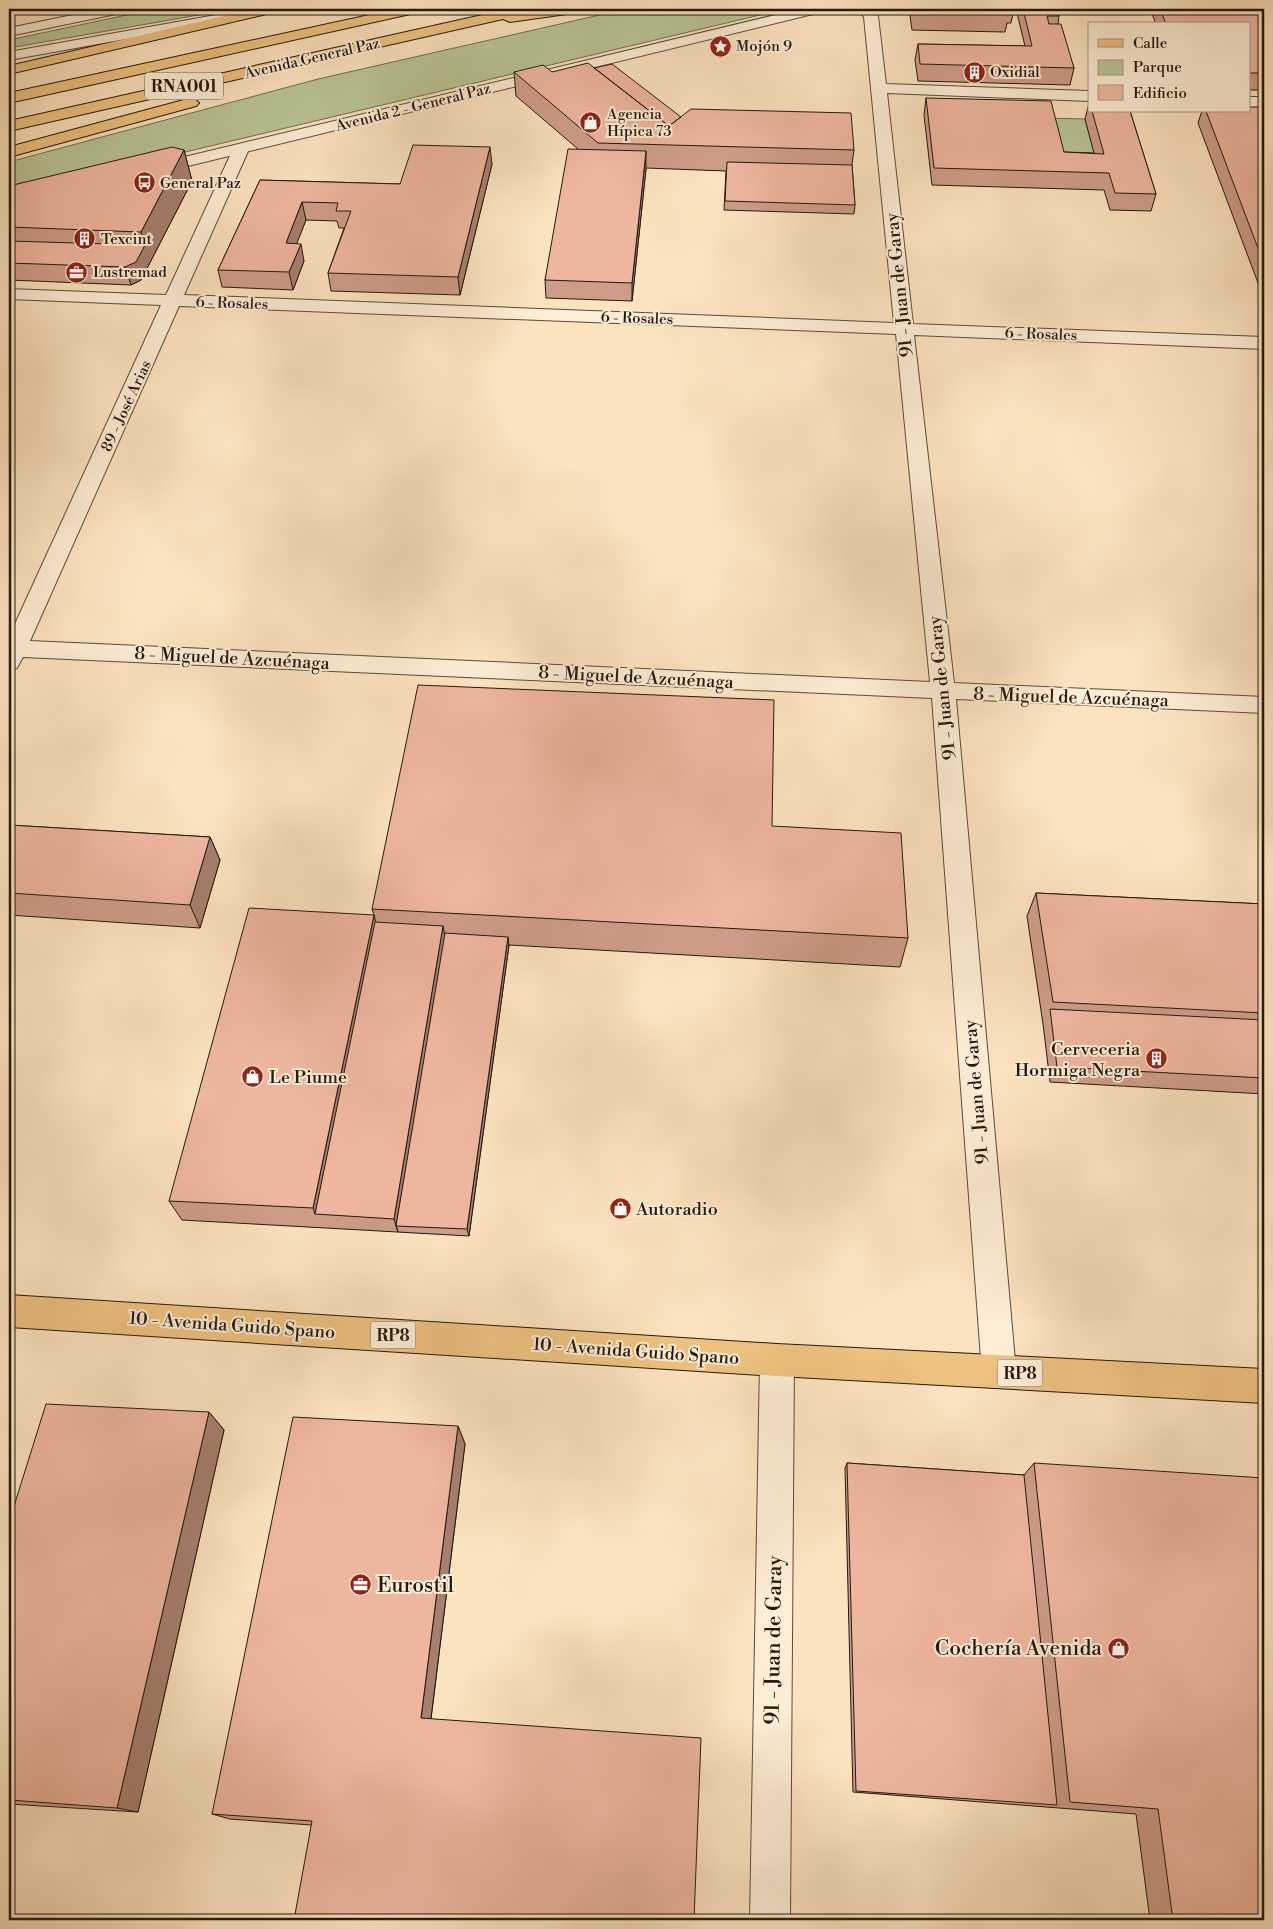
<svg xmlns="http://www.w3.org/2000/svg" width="1273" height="1929" font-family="'Libre Bodoni',serif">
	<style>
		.green { fill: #bac596; stroke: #6e6f54 }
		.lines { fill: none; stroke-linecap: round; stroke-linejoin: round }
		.minor-casing { stroke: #584c3c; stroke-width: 2 }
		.tertiary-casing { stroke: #584c3c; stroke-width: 2 }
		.primary-casing { stroke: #221911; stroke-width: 2 }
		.motorway-casing { stroke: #221911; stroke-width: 2 }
		.minor { fill: #fdedd5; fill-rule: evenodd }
		.tertiary { fill: #fdedd5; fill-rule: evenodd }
		.primary { fill: #eec280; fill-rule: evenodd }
		.motorway { fill: #eec280; fill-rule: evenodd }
		.wall { fill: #ce9d89; stroke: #221911 }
		.shaded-wall { fill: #a77f6f; stroke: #221911 }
		.building { fill: #efb69f; stroke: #221911 }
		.labels { text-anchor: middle; stroke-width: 4; stroke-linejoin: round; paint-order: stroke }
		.far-poi-label { font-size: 15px; fill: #221911; stroke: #fdedd5; text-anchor: start }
		.far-street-label { font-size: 15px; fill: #221911; stroke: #fdedd5 }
		.shield { fill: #fdedd5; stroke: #64594c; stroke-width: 1 }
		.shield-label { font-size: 16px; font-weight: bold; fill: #221911 }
		.street-label { font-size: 18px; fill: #221911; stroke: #fdedd5 }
		.poi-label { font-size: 18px; fill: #221911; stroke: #fdedd5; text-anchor: start }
		.near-poi-label { font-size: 21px; fill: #221911; stroke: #fdedd5; text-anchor: start }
		.near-street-label { font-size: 21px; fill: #221911; stroke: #fdedd5 }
	</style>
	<rect width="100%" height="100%" fill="#fce3bf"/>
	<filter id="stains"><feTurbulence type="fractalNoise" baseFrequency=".004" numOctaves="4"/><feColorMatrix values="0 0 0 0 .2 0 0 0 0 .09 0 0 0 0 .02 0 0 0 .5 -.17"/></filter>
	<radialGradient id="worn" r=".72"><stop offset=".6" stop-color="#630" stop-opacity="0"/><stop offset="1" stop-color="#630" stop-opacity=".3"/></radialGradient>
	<path class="green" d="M155 9H233L9 48V40Z
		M626 9H785L9 194V162L318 79Z
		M1047 118 1085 119 1099 171 1060 170Z"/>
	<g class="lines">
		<defs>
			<path id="minor" d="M857 9H872L878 16 886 84 1089 91V101L887 93 913 324 1264 337V349L914 335 954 683 1264 697V713L956 699 1016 1372 1011 1384 999 1388 987 1384 982 1372 932 698 23 657 17 668 9 670V637L161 305 9 299V289L166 295 233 149 235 146H247L249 149 184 295 894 323 864 17ZM179 306 896 334 930 682 30 641Z
				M1249 97H1264V107H1249Z
				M777 1344 789 1349 794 1360 790 1920H750L760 1360 765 1349Z"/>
			<path id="tertiary" d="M102 9H128L126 12 121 13 9 36V28Z
				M800 9H824L822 12 817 13 151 175 145 173 143 170 145 167 151 165Z
				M238 11 243 12 245 15 243 18 9 60V52Z"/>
			<path id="primary" d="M9 1295 777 1344 1264 1369V1403L777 1376 9 1327Z"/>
			<path id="motorway" d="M254 9H278L276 12 271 13 9 74V66Z
				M397 9H422L420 12 415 13 9 103V93Z
				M509 9H534L533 11 581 9 579 12 574 13 510 22 503 19 9 131V121Z
				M191 98 196 100 199 103 196 106 9 157V147Z"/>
		</defs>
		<use href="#minor" class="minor-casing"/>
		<use href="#tertiary" class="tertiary-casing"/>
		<use href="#primary" class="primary-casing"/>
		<use href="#motorway" class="motorway-casing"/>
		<use href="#minor" class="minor"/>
		<use href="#tertiary" class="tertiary"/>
		<use href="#primary" class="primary"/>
		<use href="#motorway" class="motorway"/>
	</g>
	<path class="wall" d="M911 9H1014L1011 23H1007L1005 32 912 30 910 16Z
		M1016 9H1057L1059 16 1058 24 1074 68 1070 85 918 81 915 60 918 44 1025 46Z
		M1150 9H1264V90H1249V24H1156Z
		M594 68 681 117 854 150 852 165 855 205 854 214 724 210 726 171 646 168 632 301 546 298 545 280 578 149 516 96 514 72H552Z
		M926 98 1064 152 1094 153 1085 119 1089 103V111H1130L1156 194 1151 211 1110 210 1104 190 932 185 924 115Z
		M1264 107V299L1198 123 1202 111H1249Z
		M184 150 192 181 141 280 131 285 9 280V186Z
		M492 164 460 295 331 291 328 273 344 228H339L337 221 306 220 296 244 304 261 293 290 222 287 218 270 260 180 400 184Z
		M9 825 210 837 220 860 200 928 9 915Z
		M772 826 908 938 900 967 509 945 469 1236 182 1220 169 1201 374 915 372 909Z
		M1036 893 1264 904V1094L1050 1082 1043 1024 1027 916Z
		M209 1412 224 1430 138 1812 9 1804V1522Z
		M458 1426 465 1444 431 1719 311 1825 230 1819 212 1814Z
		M847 1463 1024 1475 1034 1463 1264 1920H1150L1136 1814 853 1792 845 1468Z"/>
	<path class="shaded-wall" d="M490 147 492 164 460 295 458 277Z
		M184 150 192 181 141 280 131 285 125 267 145 245 141 232Z
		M646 151V169L632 301V283Z
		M302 202 306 220 290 261 286 243Z
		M301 244 304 261 293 290 289 272Z
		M210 837 220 860 200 928 190 905Z
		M374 915 380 938 315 1214 313 1208Z
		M443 926 446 942 396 1226 398 1232 394 1219Z
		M508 937 509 945 469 1236 467 1229Z
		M209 1412 224 1430 138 1812 117 1808Z
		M458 1426 465 1444 430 1726 421 1718Z"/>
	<path class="building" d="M1023 9H1057L1059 16H1047L1049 24H1061L1074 68 920 64 918 44 1032 46Z
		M1160 9H1264V73H1249V24H1166Z
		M588 63 669 126 691 109 851 113 854 150 598 143 514 72 543 65 552 72Z
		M612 64 681 117 669 126 594 68Z
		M926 98 1051 101 1064 152 1104 154 1092 111H1130L1156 194 1115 193 1109 173 934 168Z
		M1249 107H1264V264L1206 111H1249Z
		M413 145 490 147 458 277 328 273 351 211H336L338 203 302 202 286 243 301 244 289 272 218 270 260 180 400 184Z
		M172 147 184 150 141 232 9 227V186Z
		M568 149 646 151 632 283 545 280Z
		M727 162 852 165 855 205 725 201Z
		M9 241 145 245 136 262 125 267 9 263Z
		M418 685 774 700 772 826 901 833 908 938 372 909Z
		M9 825 210 837 190 905 9 893Z
		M1036 893 1264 904V1013L1053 1002Z
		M249 908 374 915 313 1208 169 1201Z
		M375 922 443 926 394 1219 315 1214Z
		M445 933 508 937 467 1229 396 1226Z
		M1050 1009 1264 1020V1078L1057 1067Z
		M46 1404 209 1412 117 1808 9 1800V1522Z
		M293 1417 458 1426 421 1718 701 1738 694 1920H294L312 1821 212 1814Z
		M847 1463 1024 1475 1057 1805 856 1791Z
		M1034 1463 1264 1478V1920H1173L1158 1809 1070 1802Z"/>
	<defs>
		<symbol id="sight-disc" viewBox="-11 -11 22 22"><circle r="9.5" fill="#8f2418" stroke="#fdedd5"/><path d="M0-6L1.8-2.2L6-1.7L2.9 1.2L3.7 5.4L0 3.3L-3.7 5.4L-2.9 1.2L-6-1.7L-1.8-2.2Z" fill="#fff"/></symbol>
		<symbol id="building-disc" viewBox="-11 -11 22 22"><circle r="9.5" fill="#8f2418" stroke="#fdedd5"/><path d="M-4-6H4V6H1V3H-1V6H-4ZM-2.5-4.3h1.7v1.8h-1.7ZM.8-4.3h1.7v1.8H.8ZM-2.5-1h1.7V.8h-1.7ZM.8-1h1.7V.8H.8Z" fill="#fff"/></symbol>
		<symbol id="shop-disc" viewBox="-11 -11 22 22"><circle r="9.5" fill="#8f2418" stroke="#fdedd5"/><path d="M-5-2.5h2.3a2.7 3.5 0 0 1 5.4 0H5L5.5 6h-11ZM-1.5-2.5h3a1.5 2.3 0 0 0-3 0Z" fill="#fff"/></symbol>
		<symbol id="bus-disc" viewBox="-11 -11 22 22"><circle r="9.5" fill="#8f2418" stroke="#fdedd5"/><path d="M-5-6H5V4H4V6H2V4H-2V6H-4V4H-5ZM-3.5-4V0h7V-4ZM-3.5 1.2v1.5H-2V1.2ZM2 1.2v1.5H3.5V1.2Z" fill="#fff"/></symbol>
		<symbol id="office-disc" viewBox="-11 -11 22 22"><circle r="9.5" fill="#8f2418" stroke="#fdedd5"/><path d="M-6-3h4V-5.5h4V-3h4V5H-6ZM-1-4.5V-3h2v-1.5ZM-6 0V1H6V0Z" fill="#fff"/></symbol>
	</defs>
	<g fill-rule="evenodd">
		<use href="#sight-disc" x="708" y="34" width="25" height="25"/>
		<use href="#building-disc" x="962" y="60" width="25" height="25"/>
		<use href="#shop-disc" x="578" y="110" width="25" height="25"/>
		<use href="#bus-disc" x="132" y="170" width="25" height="25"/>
		<use href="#building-disc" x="72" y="226" width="25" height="25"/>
		<use href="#office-disc" x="64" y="260" width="25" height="25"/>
		<use href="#building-disc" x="1144" y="1046" width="25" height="25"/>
		<use href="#shop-disc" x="240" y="1064" width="25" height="25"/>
		<use href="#shop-disc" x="608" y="1196" width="25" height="25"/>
		<use href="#office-disc" x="348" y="1572" width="25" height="25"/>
		<use href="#shop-disc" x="1106" y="1636" width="25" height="25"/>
	</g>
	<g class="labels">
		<g class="far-poi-label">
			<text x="736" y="51">Mojón 9</text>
			<text x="990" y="77">Oxidial</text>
			<text x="607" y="119">Agencia<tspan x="607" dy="17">Hípica 73</tspan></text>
			<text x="160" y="188">General Paz</text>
			<text x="101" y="244">Texcint</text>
			<text x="93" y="277">Lustremad</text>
		</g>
		<g class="far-street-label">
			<text transform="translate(312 58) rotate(-13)" y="5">Avenida General Paz</text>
			<text transform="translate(413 107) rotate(-14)" y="5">Avenida 2 - General Paz</text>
			<text transform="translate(232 303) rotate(2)" y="5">6 - Rosales</text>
			<text transform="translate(637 318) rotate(2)" y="5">6 - Rosales</text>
			<text transform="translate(1041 334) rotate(2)" y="5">6 - Rosales</text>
			<text transform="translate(126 406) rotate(-65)" y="5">89 - José Arias</text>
		</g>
		<g class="shield">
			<rect x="145" y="72.5" width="78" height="27" rx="4"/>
			<rect x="370.5" y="1321.5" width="45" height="27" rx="4"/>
			<rect x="997.5" y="1359.5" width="45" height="27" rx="4"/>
		</g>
		<g class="shield-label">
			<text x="184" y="92">RNA001</text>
			<text x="393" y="1341">RP8</text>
			<text x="1020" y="1379">RP8</text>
		</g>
		<g class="street-label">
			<text transform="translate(899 285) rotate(-96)" y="6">91 - Juan de Garay</text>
			<text transform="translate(232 658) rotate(3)" y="6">8 - Miguel de Azcuénaga</text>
			<text transform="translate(636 677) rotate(3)" y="6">8 - Miguel de Azcuénaga</text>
			<text transform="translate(942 688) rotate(-96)" y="6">91 - Juan de Garay</text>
			<text transform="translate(1071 697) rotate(2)" y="6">8 - Miguel de Azcuénaga</text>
			<text transform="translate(976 1092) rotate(-95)" y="6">91 - Juan de Garay</text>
			<text transform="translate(232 1325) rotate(4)" y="6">10 - Avenida Guido Spano</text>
			<text transform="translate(636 1351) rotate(4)" y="6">10 - Avenida Guido Spano</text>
		</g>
		<g class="poi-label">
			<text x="1140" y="1055" text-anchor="end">Cerveceria<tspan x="1140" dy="21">Hormiga Negra</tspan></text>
			<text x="269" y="1083">Le Piume</text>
			<text x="636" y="1215">Autoradio</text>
		</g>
		<g class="near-poi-label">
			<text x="377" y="1592">Eurostil</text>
			<text x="1102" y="1655" text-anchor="end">Cochería Avenida</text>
		</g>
		<g class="near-street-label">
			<text transform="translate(773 1640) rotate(-89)" y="7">91 - Juan de Garay</text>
		</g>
	</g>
	<rect width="1273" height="1929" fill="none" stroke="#fce3bf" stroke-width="30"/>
	<rect x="10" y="10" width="1253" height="1909" fill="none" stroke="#221911" stroke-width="2.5"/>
	<rect x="15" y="15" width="1243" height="1899" fill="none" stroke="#221911"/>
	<rect x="1088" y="22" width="162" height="90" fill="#fdedd5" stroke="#a59887"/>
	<rect x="1098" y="39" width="25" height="8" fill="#eec280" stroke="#a59887"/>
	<text x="1133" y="48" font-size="15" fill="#221911">Calle</text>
	<rect x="1098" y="60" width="25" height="15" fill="#bac596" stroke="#a59887"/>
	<text x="1133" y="72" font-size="15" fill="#221911">Parque</text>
	<rect x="1098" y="85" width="25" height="15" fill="#efb69f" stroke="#a59887"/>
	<text x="1133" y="98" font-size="15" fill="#221911">Edificio</text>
	<rect width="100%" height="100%" filter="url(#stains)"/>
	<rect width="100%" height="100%" fill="url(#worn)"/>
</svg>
